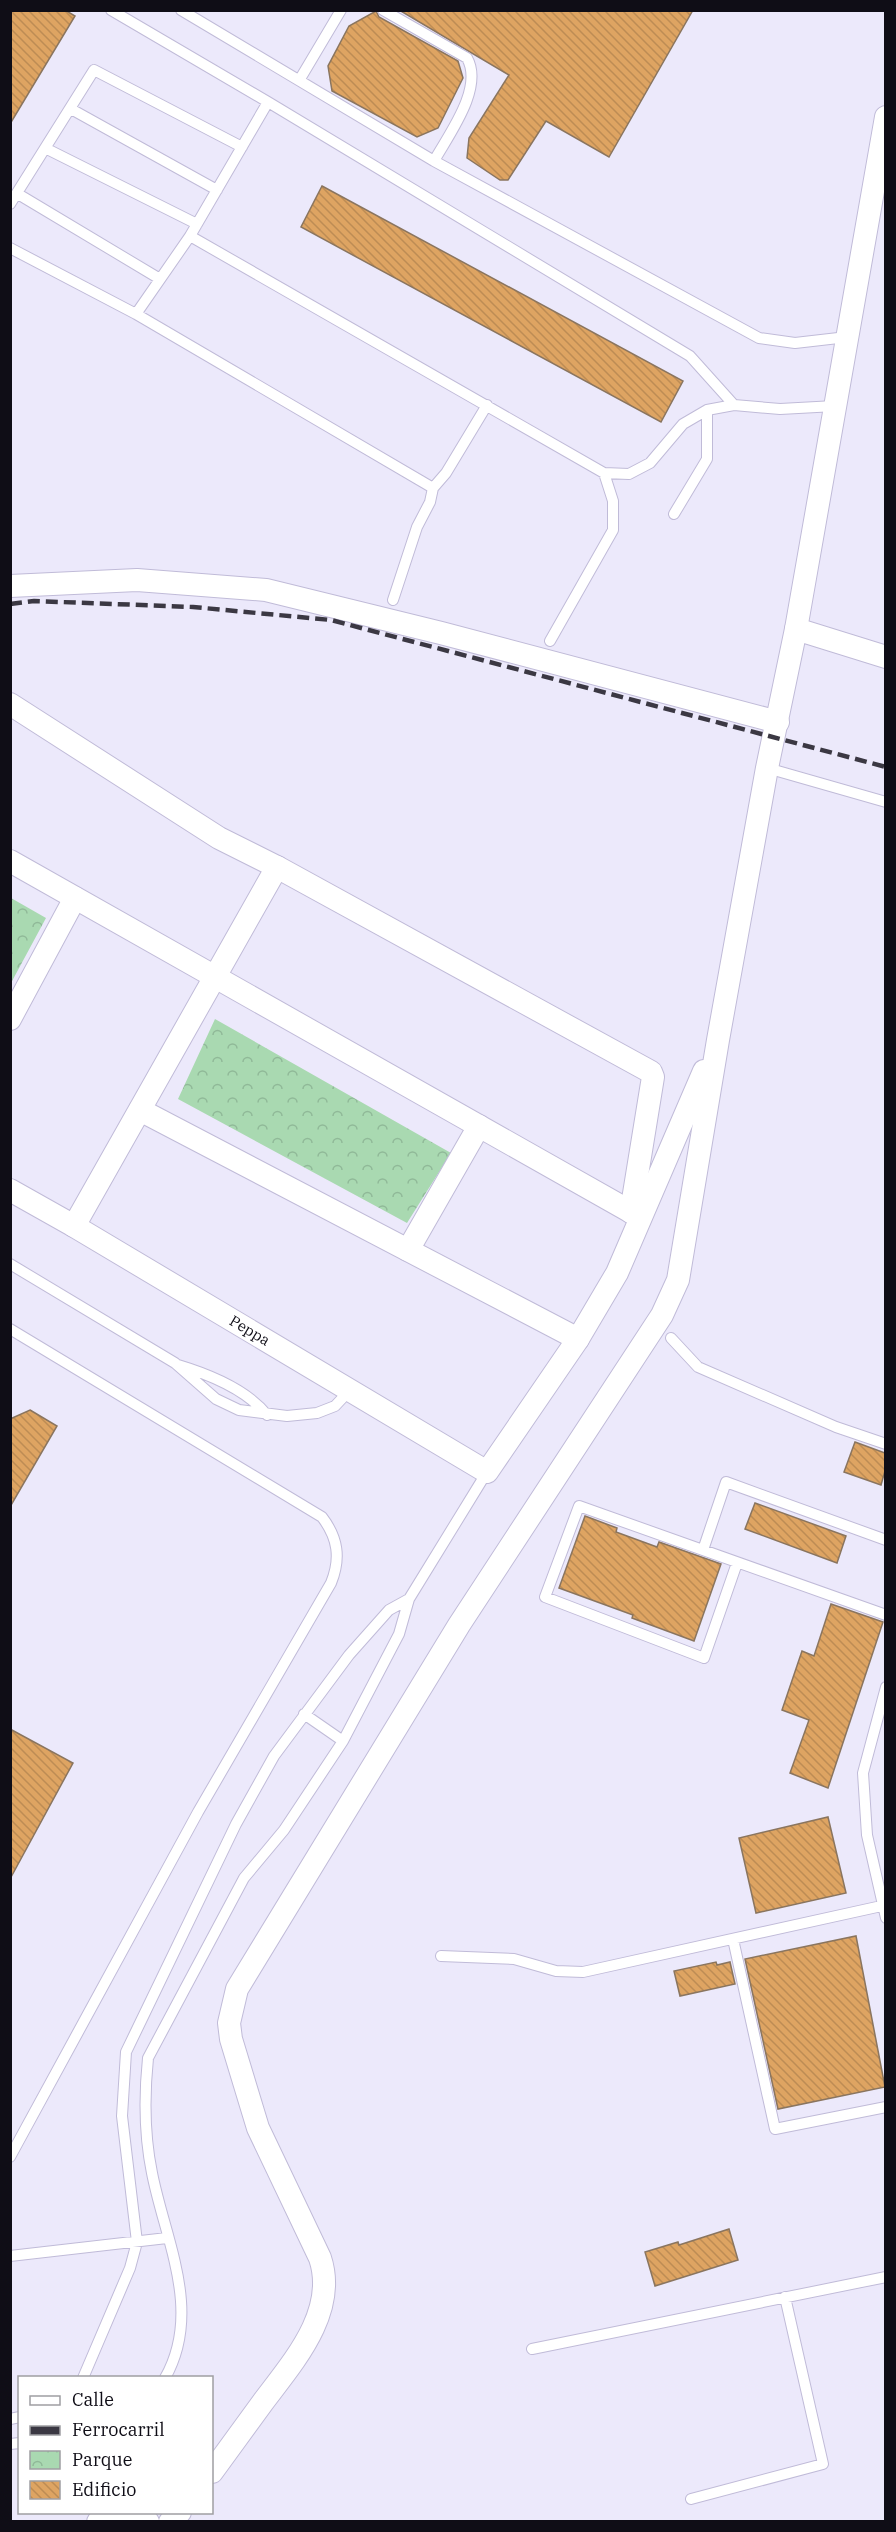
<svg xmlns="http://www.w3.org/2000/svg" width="896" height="2532" font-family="'IBM Plex Serif',serif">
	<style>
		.park { fill: url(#park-crowns) }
		.building { fill: url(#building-back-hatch); stroke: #8a755f; stroke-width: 1.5 }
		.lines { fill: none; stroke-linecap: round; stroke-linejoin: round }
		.lane-casing { stroke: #c0bbd8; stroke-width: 12 }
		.street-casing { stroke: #c0bbd8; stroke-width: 24 }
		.lane { stroke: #fff; stroke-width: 10 }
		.street { stroke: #fff; stroke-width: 22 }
		.rail { stroke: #3b3843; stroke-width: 4.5; stroke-dasharray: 12 6; stroke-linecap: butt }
		.labels { text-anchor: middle; stroke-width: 4.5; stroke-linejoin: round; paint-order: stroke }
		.street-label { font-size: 15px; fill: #0f0d16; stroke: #fff }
	</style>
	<defs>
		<pattern id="park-crowns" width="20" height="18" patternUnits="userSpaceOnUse" patternTransform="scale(1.5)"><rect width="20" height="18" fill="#a9d9b1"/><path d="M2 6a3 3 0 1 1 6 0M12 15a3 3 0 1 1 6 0" fill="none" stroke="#90b998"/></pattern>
		<pattern id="building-back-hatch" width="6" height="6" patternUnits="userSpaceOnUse" patternTransform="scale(1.5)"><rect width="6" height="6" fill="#dea462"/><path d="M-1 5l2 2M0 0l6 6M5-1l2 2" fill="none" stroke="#bd8c54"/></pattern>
	</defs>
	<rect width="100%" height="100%" fill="#ece9fb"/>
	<path class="park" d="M11 898 46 918 11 983Z
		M215 1019 451 1153 407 1223 178 1099Z"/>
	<path class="building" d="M10 10H65L75 16 10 124Z
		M399 10H693L609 157 546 121 508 180H500L467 158 469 138 509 75Z
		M376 11 379 17 458 61 463 78 438 128 417 137 332 91 328 66 349 26Z
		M322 186 683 381 661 422 301 227Z
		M30 1410 57 1426 10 1507V1419Z
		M855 1442 885 1453V1471L881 1485 844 1472Z
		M755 1503 846 1536 837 1563 745 1529Z
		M585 1516 617 1528 616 1532 657 1547 659 1542 721 1564 694 1641 632 1618 633 1615 559 1588Z
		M831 1604 883 1622 828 1788 790 1773 809 1720 782 1710 802 1651 814 1656Z
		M10 1729 73 1763 10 1879Z
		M828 1817 846 1893 756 1913 739 1838Z
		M856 1936 885 2087 778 2109 745 1959Z
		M716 1962 717 1965 730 1962 735 1984 680 1996 674 1971Z
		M729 2229 738 2260 655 2286 645 2252 678 2242 679 2245Z"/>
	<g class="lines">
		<defs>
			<path id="lane" d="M111 10 268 102 690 356 734 405
				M181 10 434 161 759 338 795 343 847 337
				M383 10 467 58C484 88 449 134 434 161
				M300 79 341 10
				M71 109 217 190
				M47 149 197 224
				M18 194 160 279
				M10 204 94 70 242 147
				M190 236 604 473 629 474 650 463 683 424 707 410 734 405 780 409 835 406
				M10 248 136 314 433 488
				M136 314 190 236 268 102
				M674 514 707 459V410
				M393 600 417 527 430 502 433 488 446 473 487 405
				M550 641 613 530V501L604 473
				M767 768 886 802
				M10 1264 175 1363 216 1399 239 1410 287 1416 317 1413 335 1406 350 1390
				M10 1329 322 1517C338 1538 341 1558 331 1583L198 1812 10 2157
				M671 1338 698 1367 836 1427 886 1444
				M178 1365C208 1374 247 1390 267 1415
				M703 1550 726 1482 886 1540
				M737 1563 704 1658 545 1597 579 1506 886 1615
				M886 1687 863 1773 867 1835 886 1918
				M304 1714 343 1741
				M733 1939 775 2129 886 2107
				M441 1956 514 1959 556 1971 583 1972 886 1905
				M10 2256 167 2238
				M532 2349 886 2277
				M83 2378 130 2268 137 2242 122 2116 126 2052 236 1824 274 1756 349 1655 389 1610 409 1599
				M165 2378C203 2311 165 2240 152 2173 144 2134 144 2097 148 2058L244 1878 284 1830 343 1741 399 1634 409 1599 487 1472
				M10 2419 20 2417
				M10 2444 20 2443
				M691 2499 823 2464 785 2297"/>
			<g id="street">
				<path d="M10 586 137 580 266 590 441 633 778 722"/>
				<path d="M796 629 886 657"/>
				<path d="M10 704 219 838 277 867 651 1072 653 1077 631 1212"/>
				<path d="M10 861 640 1217"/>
				<path d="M10 1019 75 898"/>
				<path d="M140 1110 578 1339"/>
				<path id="s1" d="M10 1190 74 1226 487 1472 578 1339 617 1273 704 1071"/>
				<path d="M74 1226 277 867"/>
				<path d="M408 1250 479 1126"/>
				<path d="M212 2472C229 2449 246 2425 263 2402 293 2362 338 2312 320 2258L258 2128 231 2039 229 2023 237 1989 459 1625 662 1315 678 1280 718 1040 767 768 796 629 886 117"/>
				<path d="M98 2522 131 2518 148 2522"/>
				<path d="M170 2522 180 2512"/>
			</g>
		</defs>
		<use href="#lane" class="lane-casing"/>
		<use href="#street" class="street-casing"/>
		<use href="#lane" class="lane"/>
		<use href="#street" class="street"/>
		<path class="rail" d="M10 604 34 601 193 607 331 620 886 767"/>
	</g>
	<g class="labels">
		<g class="street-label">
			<text dy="5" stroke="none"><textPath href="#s1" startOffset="278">Peppa</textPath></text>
		</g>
	</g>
	<rect width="896" height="2532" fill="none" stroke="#0f0d16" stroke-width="24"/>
	<rect x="18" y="2376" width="195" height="138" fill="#ffffff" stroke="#9f9ea2" stroke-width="1.5"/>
	<rect x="30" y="2396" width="30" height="9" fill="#ffffff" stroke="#9f9ea2" stroke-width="1.5"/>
	<text x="72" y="2406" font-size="18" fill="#0f0d16">Calle</text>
	<rect x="30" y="2426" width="30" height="9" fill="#3b3843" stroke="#9f9ea2" stroke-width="1.5"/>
	<text x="72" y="2436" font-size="18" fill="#0f0d16">Ferrocarril</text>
	<rect x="30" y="2451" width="30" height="18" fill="url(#park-crowns)" stroke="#9f9ea2" stroke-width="1.5"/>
	<text x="72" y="2466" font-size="18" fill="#0f0d16">Parque</text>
	<rect x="30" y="2481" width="30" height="18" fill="url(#building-back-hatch)" stroke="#9f9ea2" stroke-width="1.5"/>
	<text x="72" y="2496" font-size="18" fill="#0f0d16">Edificio</text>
</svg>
